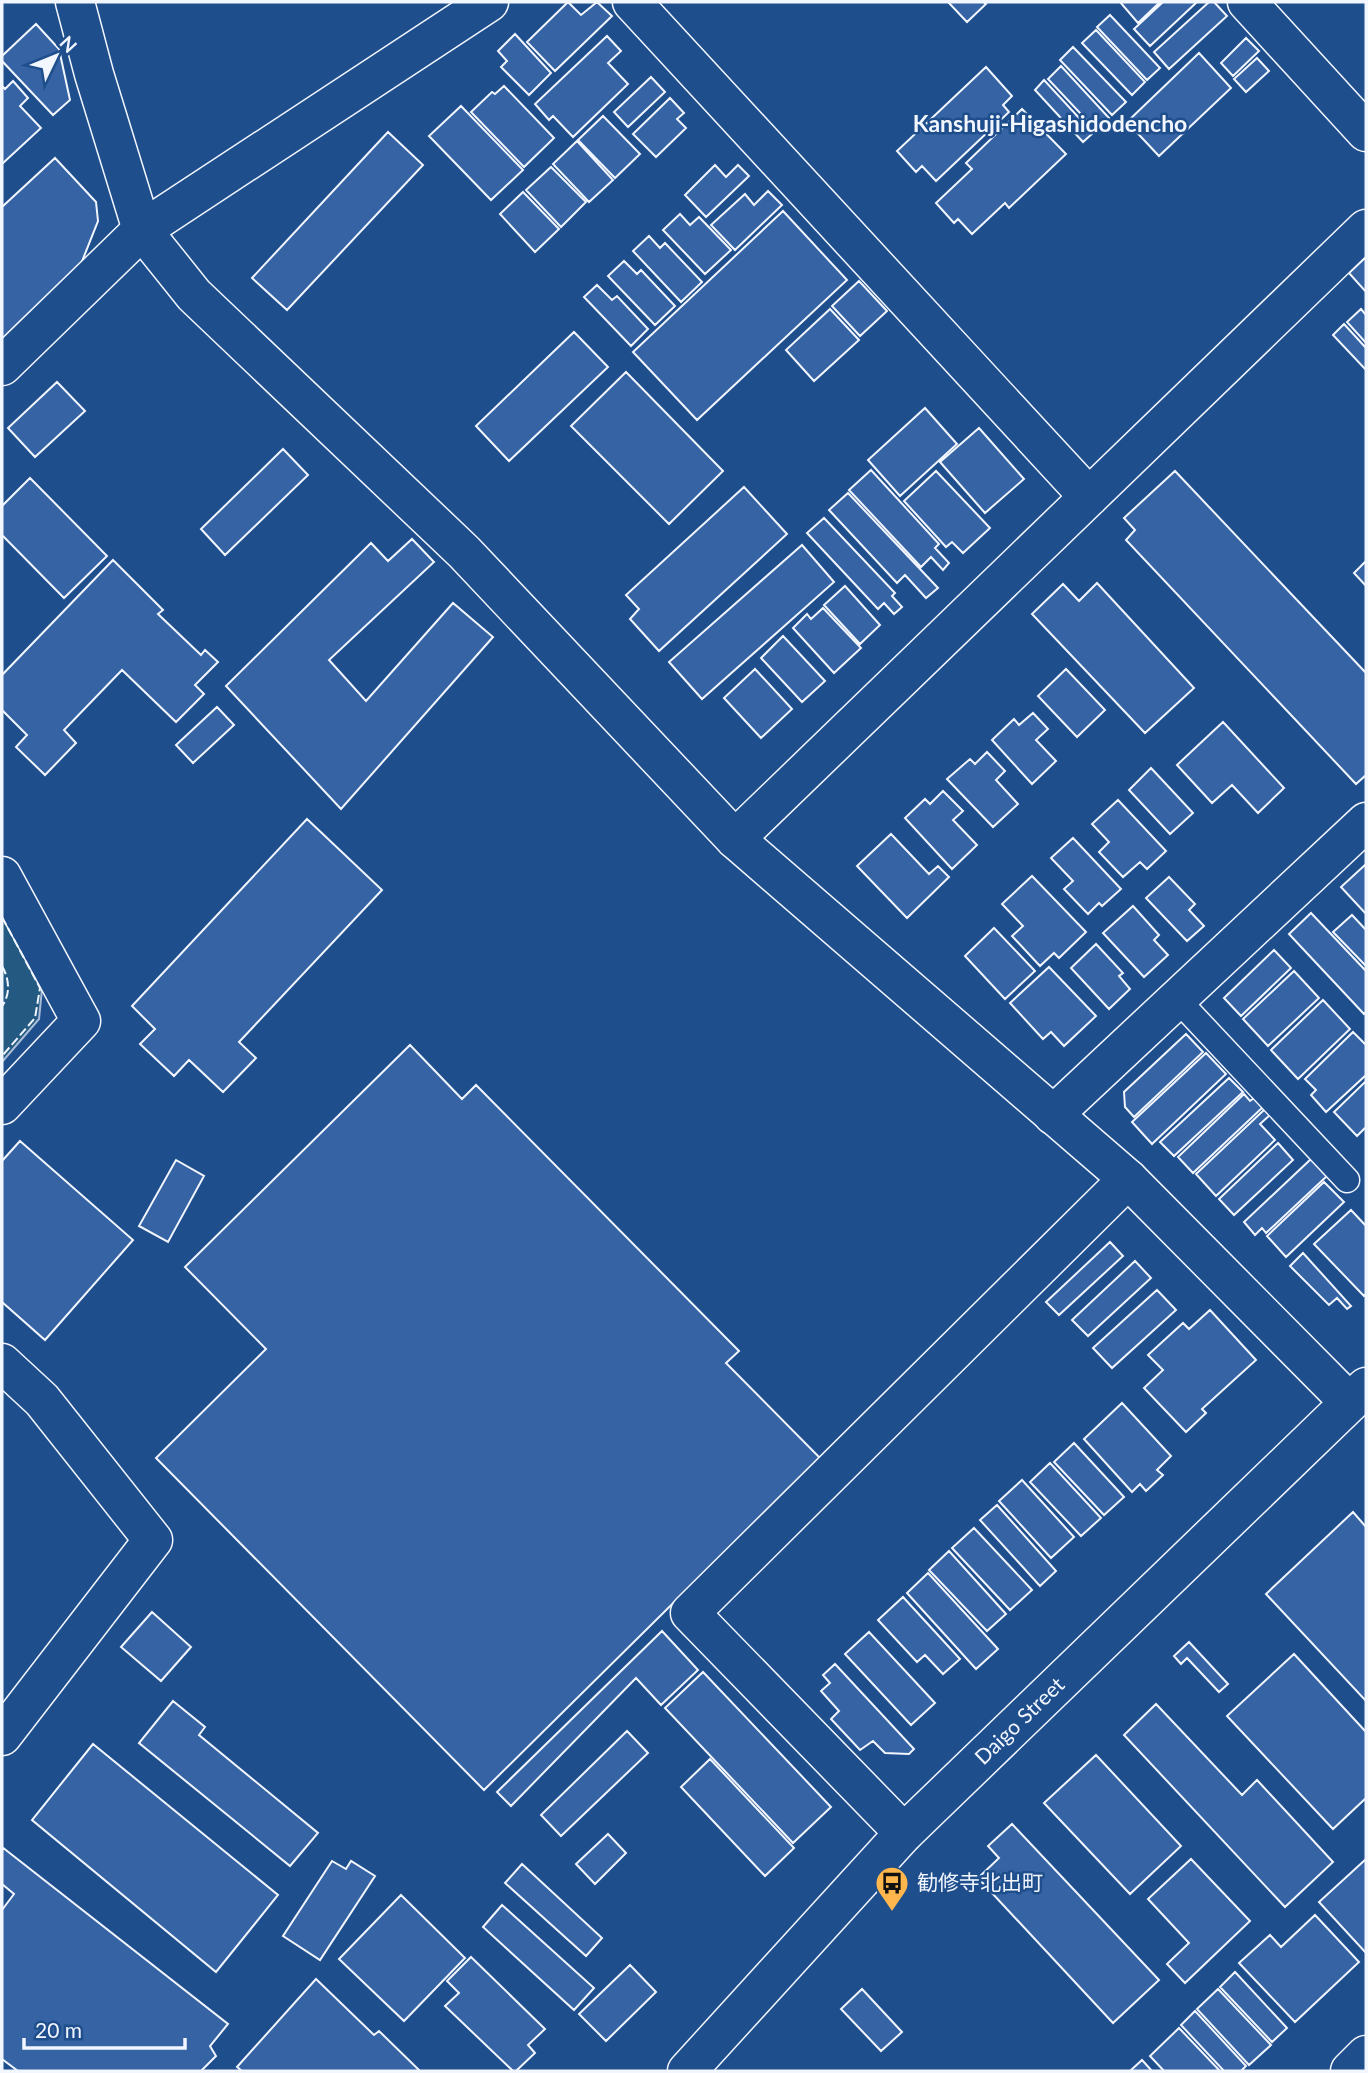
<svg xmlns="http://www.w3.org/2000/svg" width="1368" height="2073" font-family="Lato,'Noto Sans JP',sans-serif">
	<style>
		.green { fill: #245a82; stroke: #a8bbd7; stroke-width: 2 }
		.building { fill: #3563a3; stroke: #f2f6ff; stroke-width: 2 }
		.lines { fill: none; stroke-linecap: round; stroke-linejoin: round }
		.lane-casing { stroke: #f2f6ff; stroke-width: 27 }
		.street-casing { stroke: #f2f6ff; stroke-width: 41 }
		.secondary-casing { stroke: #f2f6ff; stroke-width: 41 }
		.lane { stroke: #1f4e8c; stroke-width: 24 }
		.street { stroke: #1f4e8c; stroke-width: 38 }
		.secondary { stroke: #1f4e8c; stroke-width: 38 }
		.fence { stroke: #f2f6ff; stroke-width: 2; stroke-dasharray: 9 3.5; stroke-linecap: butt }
		.labels { text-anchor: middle; stroke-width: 5; stroke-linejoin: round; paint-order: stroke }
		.street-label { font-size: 21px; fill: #f2f6ff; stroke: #1f4e8c }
		.poi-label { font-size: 21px; fill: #f2f6ff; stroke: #1f4e8c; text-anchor: start }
		.neighbourhood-label { font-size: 23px; font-weight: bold; fill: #f2f6ff; stroke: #1f4e8c }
	</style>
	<rect width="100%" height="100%" fill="#1f4e8c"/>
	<path class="green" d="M2 914 42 989 39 1019 2 1062Z"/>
	<path class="building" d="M568 2 581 15 597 2 612 16 555 71 527 42Z
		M948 2H983L986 4 967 22Z
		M1120 2H1160L1138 23Z
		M1163 2H1197L1150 46 1134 29Z
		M1209 2H1214L1227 16 1169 69 1154 52Z
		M1110 15 1160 68 1147 80 1097 27Z
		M36 24 59 49 70 100 53 115 2 61V56Z
		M1096 30 1145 82 1132 95 1082 43Z
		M515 34 551 73 529 95 501 67 507 61 498 51Z
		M607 36 621 51 608 63 628 84 573 137 553 116 549 120 535 104Z
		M1246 38 1259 51 1233 76 1221 63Z
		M1073 47 1126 102 1112 115 1060 60Z
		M1199 53 1231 88 1159 156 1127 122Z
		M1257 58 1269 71 1246 92 1234 79Z
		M1061 66 1109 118 1096 130 1048 79Z
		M986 67 1012 96 1003 105 1009 112 936 181 922 166 916 172 897 151Z
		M651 77 665 92 628 127 614 112Z
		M1044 80 1093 133 1083 142 1035 90Z
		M13 81 28 98 20 106 41 128 2 164V86L5 89Z
		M504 86 554 138 524 167 471 112 492 92 495 94Z
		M670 98 684 113 677 119 686 128 656 157 633 134Z
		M461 106 523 170 491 200 429 136Z
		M1022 109 1066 154 1009 208 1005 203 972 234 958 219 954 223 936 203 972 169 966 163Z
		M603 116 640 154 615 178 578 140Z
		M388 132 423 165 287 310 252 278Z
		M577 141 613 180 589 202 553 164Z
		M55 158 96 202 98 221 77 274 2 344V207Z
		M715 165 726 177 738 165 749 176 706 217 685 195Z
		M551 167 586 202 561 227 526 190Z
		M768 191 782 205 735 250 711 225 745 194 754 205Z
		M523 192 559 229 535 252 500 214Z
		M783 211 847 280 697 420 633 352Z
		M680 214 690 225 699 217 731 250 705 274 663 230Z
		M649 236 660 248 665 243 702 282 681 302 633 251Z
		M1366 257V292L1349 273Z
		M624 261 637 274 641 270 675 306 655 325 608 276Z
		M859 281 887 311 860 336 832 306Z
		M597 285 612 300 617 296 648 329 631 346 584 297Z
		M830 309 859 340 814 381 786 350Z
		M1361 309 1366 315V343L1347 322Z
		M1344 324 1366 348V370L1333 335Z
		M574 332 608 367 509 461 476 426Z
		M626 372 723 471 669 524 571 426Z
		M57 382 85 411 35 457 8 428Z
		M925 408 957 444 900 496 868 460Z
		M979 428 1024 479 985 513 940 462Z
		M283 449 308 475 225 555 201 529Z
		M871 470 939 544 935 548 949 563 943 570 931 557 921 567 849 490Z
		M936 471 990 528 963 553 952 542 946 547 904 501Z
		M1175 471 1366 673V775L1356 784 1126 540 1135 530 1124 518Z
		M30 478 107 556 64 598 2 535V506Z
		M744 487 787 534 659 651 630 619 639 609 626 595Z
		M848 493 938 588 926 598 905 575 897 583 829 510Z
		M824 518 895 593 892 596 902 607 894 614 884 603 878 609 807 533Z
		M412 539 434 562 329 660 366 701 453 603 493 637 341 809 226 686 371 543 388 561Z
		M802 545 834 582 702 699 669 662Z
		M113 560 163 610 158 614 201 655 205 650 218 662 195 685 204 694 176 722 122 670 64 730 76 743 45 775 16 747 27 735 2 710V675Z
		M1366 561V586L1354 573Z
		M1097 583 1194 688 1145 733 1032 614 1063 584 1079 601Z
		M845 586 880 625 860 644 824 605Z
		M823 608 861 648 834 673 793 628 807 614 811 619Z
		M783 636 825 681 802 702 761 658Z
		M755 669 792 709 761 738 724 698Z
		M1066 669 1105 710 1077 737 1038 696Z
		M217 707 234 725 193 763 176 745Z
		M1033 713 1048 729 1036 740 1056 761 1032 784 992 740 1014 719 1019 725Z
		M1223 722 1284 788 1258 813 1232 785 1212 803 1177 765Z
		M987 752 1005 771 996 780 1018 804 993 827 947 779 970 759 975 764Z
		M1151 768 1193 813 1170 834 1129 790Z
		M943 791 963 811 953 820 977 845 952 869 905 818 925 799 930 804Z
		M1118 800 1166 851 1147 869 1140 862 1123 877 1099 852 1109 842 1092 824Z
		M307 819 382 890 239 1042 256 1058 223 1092 189 1060 174 1076 140 1044 155 1029 132 1006Z
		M891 834 929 874 938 866 949 877 907 918 857 866Z
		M1073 838 1121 889 1102 906 1099 903 1088 914 1064 889 1073 881 1051 858Z
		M1366 864V914L1341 887Z
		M1032 876 1086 932 1059 958 1054 953 1040 966 1012 936 1023 926 1002 904Z
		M1169 877 1195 904 1189 910 1204 926 1187 941 1146 898Z
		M1133 906 1159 935 1154 940 1168 955 1144 977 1103 933Z
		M1311 913 1366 971V1012L1364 1014 1289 934Z
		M1352 915 1366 930V966L1333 932Z
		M994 928 1035 971 1005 999 965 956Z
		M1096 944 1123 973 1119 976 1130 989 1109 1009 1071 968Z
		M1274 950 1291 968 1241 1016 1224 998Z
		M1049 967 1096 1016 1064 1046 1051 1032 1043 1039 1010 1003Z
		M1294 971 1319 998 1268 1046 1243 1019Z
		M1323 1000 1350 1029 1298 1079 1271 1050Z
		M1353 1032 1366 1045V1075L1326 1112 1311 1095 1316 1090 1305 1079Z
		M1186 1034 1203 1052 1134 1117 1125 1107 1124 1092Z
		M410 1045 462 1099 476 1085 739 1351 726 1363 820 1458 484 1790 156 1458 266 1349 185 1267Z
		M1206 1053 1226 1074 1152 1144 1132 1122Z
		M1229 1078 1243 1092 1174 1156 1160 1142Z
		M1366 1081V1127L1357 1136 1334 1112Z
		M1244 1094 1250 1101 1254 1098 1263 1107 1193 1173 1178 1157Z
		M1265 1109 1270 1115 1260 1124 1275 1140 1216 1196 1196 1174Z
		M20 1141 133 1240 45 1340 2 1302V1161Z
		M1278 1143 1293 1160 1234 1215 1219 1199Z
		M1311 1159 1327 1176 1266 1233 1262 1228 1255 1235 1244 1222Z
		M176 1160 204 1176 168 1242 139 1226Z
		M1324 1182 1344 1202 1286 1257 1267 1236Z
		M1351 1210 1366 1226V1294L1364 1296 1314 1244Z
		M1110 1242 1123 1256 1059 1315 1046 1302Z
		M1303 1253 1351 1306 1347 1309 1337 1298 1329 1305 1290 1266Z
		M1135 1261 1151 1278 1088 1336 1072 1320Z
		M1157 1290 1176 1310 1112 1368 1093 1348Z
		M1210 1310 1256 1360 1202 1409 1206 1413 1186 1432 1144 1388 1163 1370 1148 1355 1183 1323 1189 1329Z
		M1122 1403 1171 1456 1157 1470 1163 1475 1146 1491 1140 1484 1132 1492 1084 1439Z
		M1074 1443 1124 1497 1104 1515 1054 1462Z
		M1050 1463 1101 1518 1081 1536 1030 1482Z
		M1022 1480 1074 1537 1051 1558 999 1501Z
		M997 1505 1056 1571 1040 1586 980 1520Z
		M1353 1512 1366 1527V1701L1266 1594Z
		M974 1528 1032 1590 1010 1610 952 1548Z
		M949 1551 1006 1614 987 1631 929 1570Z
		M928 1573 998 1649 976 1669 907 1593Z
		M903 1597 960 1659 943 1674 925 1655 917 1662 878 1620Z
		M152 1612 191 1647 161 1681 121 1647Z
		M662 1631 698 1670 661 1705 636 1678 511 1806 497 1792Z
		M869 1632 935 1703 911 1725 845 1654Z
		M1189 1642 1228 1684 1219 1692 1187 1658 1181 1664 1174 1656Z
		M1294 1654 1366 1732V1798L1333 1829 1227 1716Z
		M835 1664 914 1749 909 1754 885 1753 873 1741 860 1750 831 1719 839 1711 821 1691 830 1683 823 1675Z
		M703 1672 831 1807 793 1843 665 1708Z
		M173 1701 205 1727 199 1735 318 1833 290 1866 139 1743Z
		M1156 1704 1242 1795 1257 1780 1333 1862 1285 1907 1124 1735Z
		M627 1731 648 1753 561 1836 541 1815Z
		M93 1744 278 1895 216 1972 32 1820Z
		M1096 1755 1181 1846 1130 1894 1044 1803Z
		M710 1759 794 1848 765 1876 681 1787Z
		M1012 1824 1159 1980 1113 2023 978 1878 999 1858 988 1846Z
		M608 1834 626 1853 595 1884 576 1864Z
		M2 1847 228 2024 210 2046 216 2056 201 2071H18L2 2059V1910L14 1894 2 1884Z
		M1191 1859 1250 1921 1185 1983 1167 1964 1189 1943 1148 1899Z
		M1366 1859V1953L1319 1902Z
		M332 1861 346 1869 351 1861 375 1876 320 1960 283 1936Z
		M522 1864 602 1938 586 1956 505 1883Z
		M401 1895 465 1958 404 2021 339 1959Z
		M502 1905 594 1988 574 2010 483 1927Z
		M1315 1915 1359 1962 1295 2022 1239 1963 1270 1935 1281 1947Z
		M471 1957 545 2029 528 2045 535 2053 516 2071H513L445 2006 459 1993 447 1981Z
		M630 1965 656 1992 606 2041 579 2014Z
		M1235 1972 1287 2028 1272 2042 1220 1987Z
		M316 1979 374 2035 379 2031 420 2071H242L237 2067Z
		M862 1989 902 2032 881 2051 841 2009Z
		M1218 1989 1271 2045 1249 2065 1197 2009Z
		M1195 2011 1246 2066 1241 2071H1224L1181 2025Z
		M1179 2028 1220 2071H1164L1150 2056Z
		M1142 2060 1152 2071H1130Z"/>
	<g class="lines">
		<defs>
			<path id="lane" d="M1177 999 1347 1180"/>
			<path id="street" d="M632 2 1089 497
				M1247 2 1366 132
				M2 366 142 230 489 2
				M735 839 1366 229
				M2 876 81 1021 2 1105
				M1053 1115 1366 822
				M2 1363 42 1400 153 1540 2 1736
				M904 1833 690 1613 1128 1179
				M1350 2071 1366 2055"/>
			<g id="secondary">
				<path d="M75 2 94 74 142 230 194 295 464 552 735 839 1128 1179 1349 1402"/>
				<path id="s1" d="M687 2071 904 1833 1366 1387"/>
			</g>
		</defs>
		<use href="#lane" class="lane-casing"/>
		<use href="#street" class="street-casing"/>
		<use href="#secondary" class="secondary-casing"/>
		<use href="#lane" class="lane"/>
		<use href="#street" class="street"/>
		<use href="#secondary" class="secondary"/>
		<path class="fence" d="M2 917 40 988 35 1018 2 1056
			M2 966C9 978 11 994 2 1006"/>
	</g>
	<defs>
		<symbol id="bus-pin" viewBox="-11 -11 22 30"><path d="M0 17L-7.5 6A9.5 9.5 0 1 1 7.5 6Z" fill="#ffb74d" stroke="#1f4e8c"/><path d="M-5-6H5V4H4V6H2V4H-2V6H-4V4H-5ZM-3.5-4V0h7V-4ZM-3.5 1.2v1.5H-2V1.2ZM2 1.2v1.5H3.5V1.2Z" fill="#111"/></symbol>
	</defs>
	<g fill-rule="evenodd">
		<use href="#bus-pin" x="873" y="1864" width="38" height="52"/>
	</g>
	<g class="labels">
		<g class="street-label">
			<text dy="7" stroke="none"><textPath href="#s1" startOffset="483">Daigo Street</textPath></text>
		</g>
		<g class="poi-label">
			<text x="917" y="1890">勧修寺北出町</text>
		</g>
		<g class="neighbourhood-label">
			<text x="1050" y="132">Kanshuji-Higashidodencho</text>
		</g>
	</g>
	<rect width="1368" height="2073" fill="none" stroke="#f2f6ff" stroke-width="7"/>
	<g transform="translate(56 56) rotate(47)" stroke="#1f4e8c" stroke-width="5" paint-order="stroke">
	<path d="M0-5L12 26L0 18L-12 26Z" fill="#f2f6ff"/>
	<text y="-10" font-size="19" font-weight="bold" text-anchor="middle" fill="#f2f6ff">N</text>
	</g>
	<path d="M24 2038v10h161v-10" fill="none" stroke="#f2f6ff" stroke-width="3.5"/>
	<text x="35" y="2038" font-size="21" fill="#f2f6ff" stroke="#1f4e8c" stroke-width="5" paint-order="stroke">20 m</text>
</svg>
